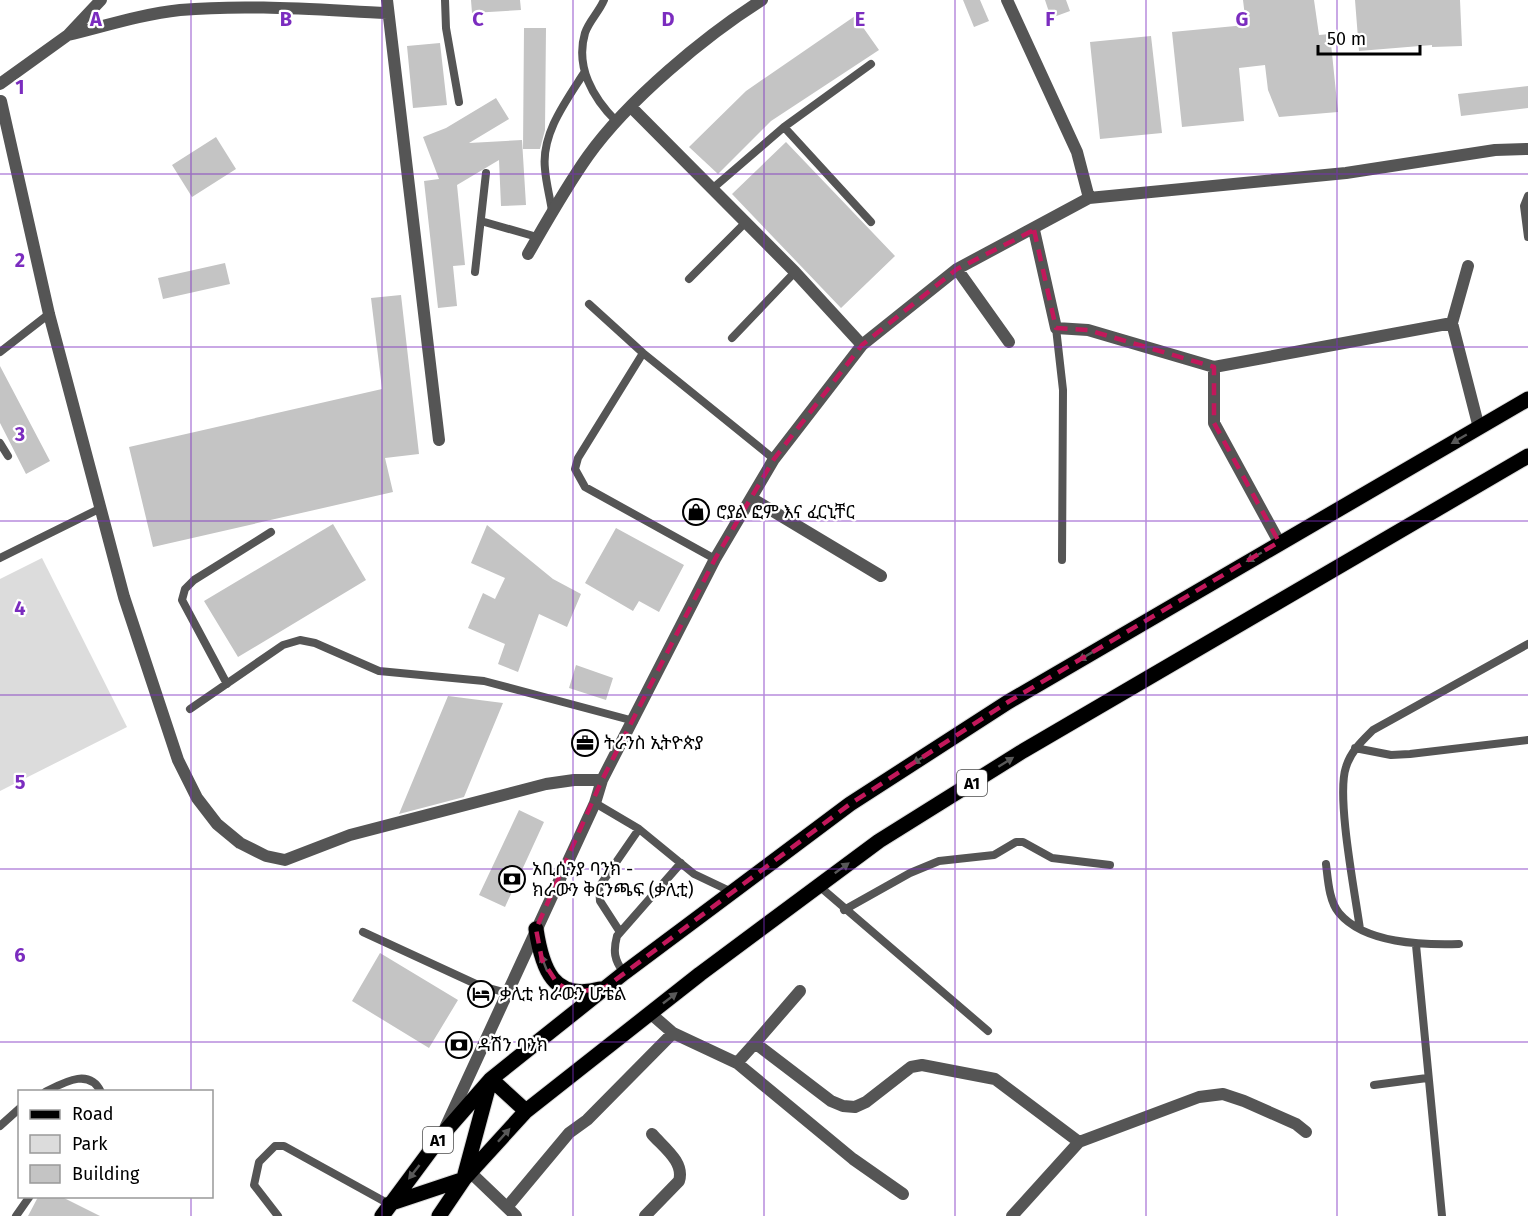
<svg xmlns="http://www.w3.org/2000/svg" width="1528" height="1216" font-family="'Fira Sans','Noto Sans Ethiopic',sans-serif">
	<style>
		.green { fill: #dcdcdc }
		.building { fill: #c4c4c4 }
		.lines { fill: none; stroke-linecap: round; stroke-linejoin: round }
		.primary-casing { stroke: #dbdbdb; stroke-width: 17 }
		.service { stroke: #555; stroke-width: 8 }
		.minor { stroke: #555; stroke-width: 12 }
		.primary { stroke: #000; stroke-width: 15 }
		.oneway { fill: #595959 }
		.marked { fill: none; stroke: #c2185b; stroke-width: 4.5; stroke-dasharray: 12 8; stroke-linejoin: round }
		.grid { fill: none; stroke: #7b2cbf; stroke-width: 1.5; stroke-opacity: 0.55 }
		.labels { text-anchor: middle; stroke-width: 4.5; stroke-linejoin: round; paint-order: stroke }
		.shield { fill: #fff; stroke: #4c4c4c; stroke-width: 1.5 }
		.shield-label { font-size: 16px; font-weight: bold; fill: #000 }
		.poi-label { font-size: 18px; fill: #000; stroke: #fff; text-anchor: start }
		.grid-label { font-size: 20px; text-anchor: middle; font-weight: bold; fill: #7b2cbf; stroke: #fff; stroke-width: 4.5; stroke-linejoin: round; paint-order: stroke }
	</style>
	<rect width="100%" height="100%" fill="#fff"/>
	<path class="green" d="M42 558 127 727 0 791V579Z"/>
	<path class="building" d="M471 0H520L521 10 472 13Z
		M963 0H980L989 21 974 27Z
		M1045 0H1066L1070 11 1051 18Z
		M1243 0H1314L1319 35 1330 34 1338 112 1279 117 1268 90 1265 65 1239 68 1244 121 1182 127 1172 32 1246 25Z
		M1355 0H1460L1462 46 1432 47V45L1359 51Z
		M855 16 879 50 771 121 718 174 689 147 746 91Z
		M524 28H546L545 130 540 149H523Z
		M1151 36 1162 133 1100 139 1090 42Z
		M440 43 447 105 413 108 407 46Z
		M1528 86V108L1461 116 1458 94Z
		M496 98 509 119 469 143 522 140 526 205 501 206 499 160 457 185 465 265 453 266 457 306 438 308 424 181 439 179 423 137 446 128Z
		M216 137 236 169 192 197 172 165Z
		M786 142 895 256 841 308 732 194Z
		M225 263 230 284 163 299 158 278Z
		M401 295 419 454 385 458 393 492 153 547 129 447 382 389 371 298Z
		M0 366 50 461 26 474 0 423Z
		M333 524 366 580 238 657 204 601Z
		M487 525 553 579 581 594 567 627 539 614 518 672 498 664 505 644 468 628 483 593 495 599 505 578 471 563Z
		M616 528 684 565 659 612 639 601 633 611 585 583Z
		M576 665 613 678 606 700 569 688Z
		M448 696 503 703 464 797 399 814Z
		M519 810 544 822 505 907 479 895Z
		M380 953 458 1000 429 1048 352 1001Z
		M38 1197H62L100 1216H28Z"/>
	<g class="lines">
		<defs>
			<path id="primary" d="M536 929C542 968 553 1002 600 989
				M491 1079 526 1111
				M465 1174 490 1081
				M389 1204 464 1179
				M382 1216 442 1135 491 1079 624 973 850 804 1008 702 1528 399
				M439 1216 464 1179 526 1111 700 974 879 841 1023 751 1528 456"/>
		</defs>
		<use href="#primary" class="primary-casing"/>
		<path class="service" d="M445 0 446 28 459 102
			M604 0C599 12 589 21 585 33 575 67 593 98 616 121
			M784 127 871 222
			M712 189 784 127 871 64
			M1528 196 1524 206 1528 237
			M552 211C550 197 546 183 545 169 541 134 566 101 584 73
			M481 221 537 237
			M475 272 486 173
			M689 279 745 223
			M589 304 643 353 774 459
			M1056 328 1063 390 1062 560
			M732 338 795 272
			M0 352 49 314
			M643 353 578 458 575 469 585 487 715 559
			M0 443 8 456
			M0 558 101 508
			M227 684 182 600 185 589 194 580 271 532
			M190 709 283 645 300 640 315 643 379 671 484 681 634 721
			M1355 748 1391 755 1410 754 1528 740
			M595 803 639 829 694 874 734 893
			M1326 864C1328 880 1329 901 1339 913 1365 944 1423 945 1459 944
			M819 886 988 1031
			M844 910 910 873 939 861 994 855 1016 842H1023L1052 858 1110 865
			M1360 929C1355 893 1336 796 1346 767 1351 751 1362 741 1373 730L1528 644
			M363 932 478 985 507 993
			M620 932 600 901 599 887 639 829
			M1416 945 1442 1216
			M624 973C614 960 613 951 617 936L681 863
			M1374 1085 1427 1078
			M45 1092C63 1083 89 1067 101 1092
			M0 1126 20 1108
			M16 1216 30 1196
			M278 1216 254 1185 259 1162 275 1146H284L389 1204"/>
		<path class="minor" d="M387 0 439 440
			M1007 0 1077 152 1089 198
			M68 35C105 26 142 14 180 10 249 4 319 10 387 13
			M0 84 68 35 101 0
			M1 101 49 314 124 597 178 760 197 798 217 824 240 843 266 856 285 860 350 835 546 784 574 780H602
			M631 107 795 272 862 345
			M1034 230 1056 328 1088 330 1214 367 1452 323 1479 428
			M528 254C547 221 566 187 588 156 628 100 705 36 762 0
			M957 269 1009 342
			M1452 323 1468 266
			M1214 367V423L1279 542
			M751 498 881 576
			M650 1013 673 1033 737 1063 853 1159 903 1194
			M755 1043 800 991
			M737 1063 755 1043 831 1101 843 1106 855 1107 866 1102 911 1067 922 1065 995 1079 1079 1142
			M446 1126 595 803 602 780 715 559 774 459 862 345 957 269 1089 198 1346 173 1495 150 1528 149
			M470 1172 516 1216
			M508 1206 569 1133 587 1120 673 1033
			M645 1216 679 1181C685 1162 663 1147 652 1134
			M1012 1216 1079 1142 1199 1097 1223 1094 1244 1101 1296 1124 1306 1132"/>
		<use href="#primary" class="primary"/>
	</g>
	<defs><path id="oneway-solid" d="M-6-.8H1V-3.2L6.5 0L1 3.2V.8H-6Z" transform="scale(1.5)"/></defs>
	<g class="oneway">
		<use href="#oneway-solid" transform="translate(1459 439) rotate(150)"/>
		<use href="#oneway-solid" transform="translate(1254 557) rotate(150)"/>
		<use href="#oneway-solid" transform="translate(1086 656) rotate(149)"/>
		<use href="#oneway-solid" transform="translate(920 759) rotate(147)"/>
		<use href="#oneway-solid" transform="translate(1006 762) rotate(-32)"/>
		<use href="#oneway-solid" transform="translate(842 868) rotate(-36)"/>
		<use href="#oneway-solid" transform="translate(544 963) rotate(-111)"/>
		<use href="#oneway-solid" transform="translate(670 998) rotate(-38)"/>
		<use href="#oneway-solid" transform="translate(504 1135) rotate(-48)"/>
		<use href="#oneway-solid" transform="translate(414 1172) rotate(128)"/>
	</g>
	<path class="marked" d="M1034 230 1056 328 1088 330 1214 367V423L1279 542 1008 702 850 804 606 987 573 993 557 983 542 960 536 929 602 780 715 559 774 459 862 345 957 269Z"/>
	<path class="grid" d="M191 0V1092M382 0V1216M573 0V1216M764 0V1216M955 0V1216M1146 0V1216M1337 0V1216M0 174H1528M0 347H1528M0 521H1528M0 695H1528M0 869H1528M0 1042H1528M191 1196V1216"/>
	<defs>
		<symbol id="shop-ring" viewBox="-11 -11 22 22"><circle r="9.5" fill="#fff" stroke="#000" stroke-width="1.5"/><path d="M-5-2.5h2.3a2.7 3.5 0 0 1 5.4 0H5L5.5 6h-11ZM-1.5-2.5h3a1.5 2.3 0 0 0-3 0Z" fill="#000"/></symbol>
		<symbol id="office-ring" viewBox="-11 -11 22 22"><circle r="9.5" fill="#fff" stroke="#000" stroke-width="1.5"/><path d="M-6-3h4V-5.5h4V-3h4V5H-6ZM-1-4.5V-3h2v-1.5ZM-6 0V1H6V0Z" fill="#000"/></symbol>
		<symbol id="bank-ring" viewBox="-11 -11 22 22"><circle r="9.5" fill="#fff" stroke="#000" stroke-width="1.5"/><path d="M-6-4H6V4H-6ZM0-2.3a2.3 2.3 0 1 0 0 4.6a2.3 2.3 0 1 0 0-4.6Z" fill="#000"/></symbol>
		<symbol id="hotel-ring" viewBox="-11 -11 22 22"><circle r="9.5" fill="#fff" stroke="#000" stroke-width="1.5"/><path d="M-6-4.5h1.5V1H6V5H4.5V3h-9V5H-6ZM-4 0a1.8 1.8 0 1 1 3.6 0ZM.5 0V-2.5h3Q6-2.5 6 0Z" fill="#000"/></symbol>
	</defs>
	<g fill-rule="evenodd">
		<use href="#shop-ring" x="681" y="497" width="30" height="30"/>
		<use href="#office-ring" x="570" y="728" width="30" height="30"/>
		<use href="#bank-ring" x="497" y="864" width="30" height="30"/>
		<use href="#hotel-ring" x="466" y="979" width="30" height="30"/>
		<use href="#bank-ring" x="444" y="1030" width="30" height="30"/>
	</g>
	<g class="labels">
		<g class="shield">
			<rect x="957" y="770" width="30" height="26" rx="4.5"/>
			<rect x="423" y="1127" width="30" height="26" rx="4.5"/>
		</g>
		<g class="shield-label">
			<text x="972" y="789">A1</text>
			<text x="438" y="1146">A1</text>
		</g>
		<g class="poi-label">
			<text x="716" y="518">ሮያል ፎም እና ፈርኒቸር</text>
			<text x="604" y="749">ትራንስ ኢትዮጵያ</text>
			<text x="532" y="875">አቢሲንያ ባንክ -<tspan x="532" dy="21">ክራውን ቅርንጫፍ (ቃሊቲ)</tspan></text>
			<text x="500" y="1000">ቃሊቲ ክራውን ሆቴል</text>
			<text x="478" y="1051">ዳሽን ባንክ</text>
		</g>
	</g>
	<g class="grid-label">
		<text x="96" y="26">A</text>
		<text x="286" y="26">B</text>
		<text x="478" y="26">C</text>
		<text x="668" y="26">D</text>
		<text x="860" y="26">E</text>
		<text x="1050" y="26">F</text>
		<text x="1242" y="26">G</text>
		<text x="20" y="94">1</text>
		<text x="20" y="267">2</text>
		<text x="20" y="441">3</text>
		<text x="20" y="615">4</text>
		<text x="20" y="789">5</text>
		<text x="20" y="962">6</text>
	</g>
	<rect x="18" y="1090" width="195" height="108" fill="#ffffff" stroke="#999999" stroke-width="1.5"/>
	<rect x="30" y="1110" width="30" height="9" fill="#000000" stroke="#999999" stroke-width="1.5"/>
	<text x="72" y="1120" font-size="18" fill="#000000">Road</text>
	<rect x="30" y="1135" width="30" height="18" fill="#dcdcdc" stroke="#999999" stroke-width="1.5"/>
	<text x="72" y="1150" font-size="18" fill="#000000">Park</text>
	<rect x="30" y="1165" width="30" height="18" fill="#c4c4c4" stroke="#999999" stroke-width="1.5"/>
	<text x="72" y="1180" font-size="18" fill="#000000">Building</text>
	<path d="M1318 45v9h102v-9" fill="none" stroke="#000000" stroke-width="3"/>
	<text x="1327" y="45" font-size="18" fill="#000000" stroke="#ffffff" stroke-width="4.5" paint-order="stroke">50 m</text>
</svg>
